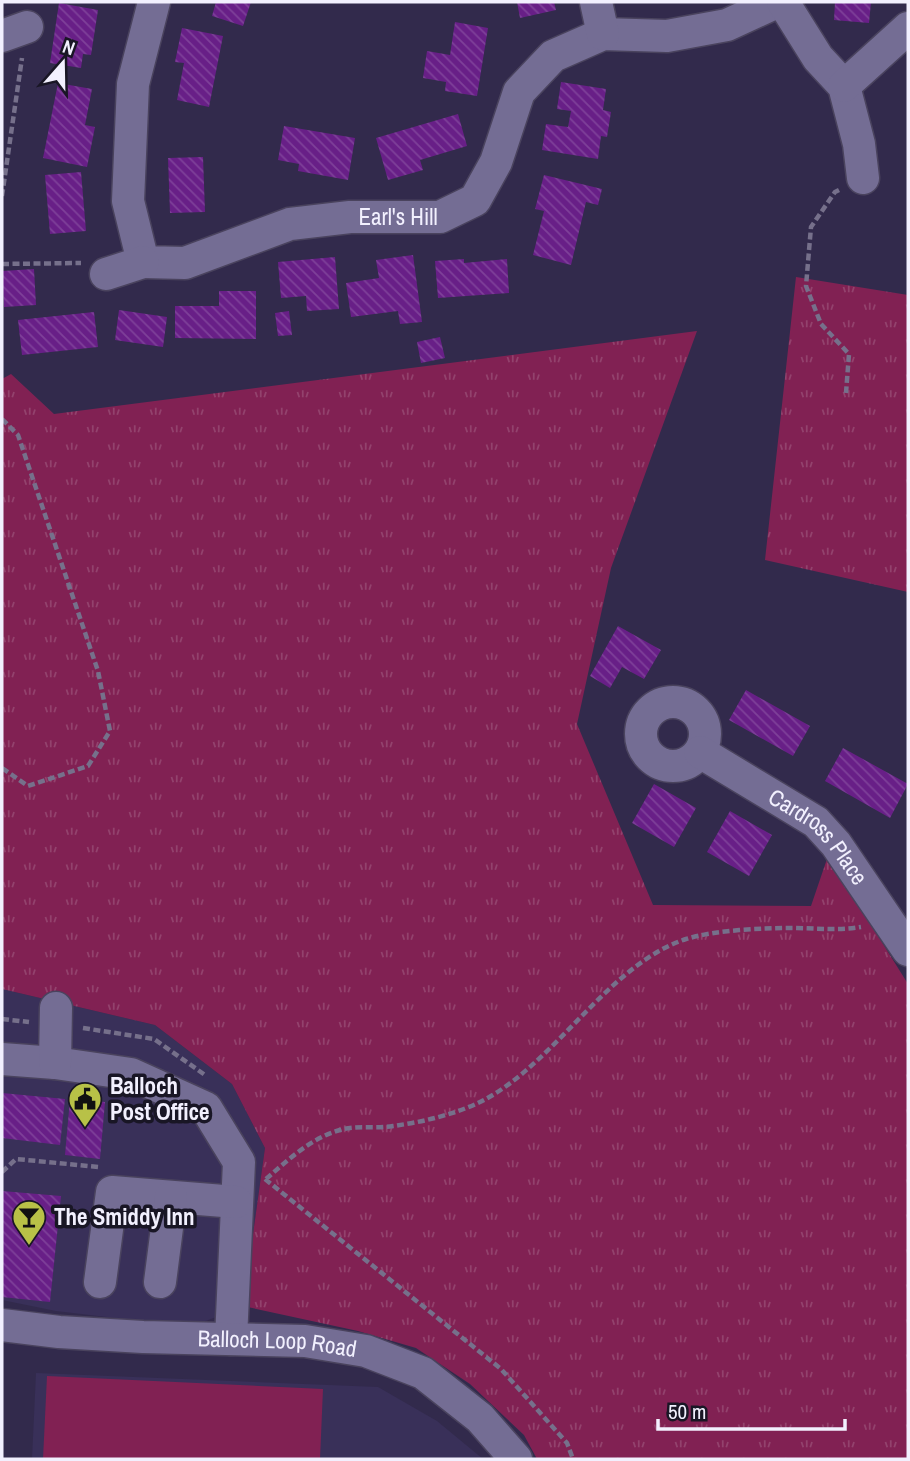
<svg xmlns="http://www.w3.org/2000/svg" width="910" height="1461" font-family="'Archivo Narrow',sans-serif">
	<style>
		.built { fill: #393059 }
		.grass { fill: url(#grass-tufts) }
		.pitch { fill: #812153 }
		.building { fill: url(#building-back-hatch) }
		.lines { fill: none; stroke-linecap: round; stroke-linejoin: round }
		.minor-casing { stroke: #4a435e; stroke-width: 35 }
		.path { stroke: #76708b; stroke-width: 4.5; stroke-dasharray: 7 3.5; stroke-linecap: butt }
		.minor { stroke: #746d94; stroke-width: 32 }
		.labels { text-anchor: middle; stroke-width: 7; stroke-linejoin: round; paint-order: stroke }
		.street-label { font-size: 23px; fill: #f2f0fe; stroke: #191625 }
		.poi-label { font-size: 23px; font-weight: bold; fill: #f2f0fe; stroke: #191625; text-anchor: start }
	</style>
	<defs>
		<pattern id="grass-tufts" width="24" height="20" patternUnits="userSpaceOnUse" patternTransform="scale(1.75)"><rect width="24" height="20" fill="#812153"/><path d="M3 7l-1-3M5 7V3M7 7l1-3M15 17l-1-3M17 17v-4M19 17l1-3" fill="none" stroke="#93426d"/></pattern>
		<pattern id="building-back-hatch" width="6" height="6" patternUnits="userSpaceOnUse" patternTransform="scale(1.75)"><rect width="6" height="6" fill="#681f87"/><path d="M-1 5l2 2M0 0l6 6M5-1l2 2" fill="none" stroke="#7e4099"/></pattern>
	</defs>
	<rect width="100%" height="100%" fill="#322a4c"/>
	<path class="built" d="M2 989 155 1025 232 1084 265 1148 243 1306 191 1327 56 1311 2 1300Z
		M36 1373 378 1387 437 1421 483 1459H32Z"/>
	<path class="grass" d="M796 277 908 295V592L765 560Z
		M697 331 611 568 577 724 653 905 811 906 828 856 908 984V1459H537L524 1435 470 1384 416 1348 358 1331 243 1306 265 1148 232 1084 155 1025 2 989V379L11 374 54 414Z"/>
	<path class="pitch" d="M47 1376 323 1389 320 1459H43Z"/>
	<path class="building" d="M216 2H251L243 26 212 16Z
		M517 2H554L556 10 520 18Z
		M835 2H871L869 23 834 20Z
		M59 3 98 10 91 55 83 54 81 68 50 63Z
		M455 22 488 28 477 96 445 91 446 82 423 78 427 51 450 55Z
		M182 28 223 36 209 107 177 100 184 63 175 62Z
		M561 82 606 89 603 110 611 112 607 137 601 136 598 159 542 150 546 124 568 127 571 111 557 109Z
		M58 83 92 89 85 125 95 127 87 167 43 158Z
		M458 114 467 146 420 160 423 170 388 180 376 138Z
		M284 126 355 138 348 180 298 171 299 164 278 160Z
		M203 157 205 212 170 213 168 158Z
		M81 172 86 231 50 234 45 175Z
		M544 175 602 189 598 205 586 202 571 265 533 255 544 211 535 209Z
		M413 255 422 322 400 324 398 311 351 317 346 283 379 278 376 260Z
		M335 257 339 309 307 311 306 296 281 298 278 262Z
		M464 259V263L507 259 509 293 438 298 435 261Z
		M34 269 36 305 4 307 2 271Z
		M219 291H256V339L175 338V306H219Z
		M119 310 167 317 163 347 115 340Z
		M289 311 292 335 278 336 275 313Z
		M94 312 98 347 22 355 18 320Z
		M440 337 445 358 421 363 417 342Z
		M618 626 661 650 644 679 622 667 610 688 590 676Z
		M746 690 810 726 793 756 729 720Z
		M843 748 908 784 890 818 825 781Z
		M654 784 696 808 674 847 632 823Z
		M730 811 772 835 749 876 707 852Z
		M2 1093 65 1099 60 1145 2 1138Z
		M70 1099 105 1102 100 1159 65 1155Z
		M2 1191 61 1196 50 1302 2 1297Z"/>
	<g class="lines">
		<defs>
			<g id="minor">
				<path id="s1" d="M154 2 133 84 128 201 143 262 185 263 290 224 350 217H440L475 200 496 162 519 92 553 56 603 34 667 36 727 25 777 2"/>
				<path d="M596 2 603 34"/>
				<path d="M783 2 818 58 844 86 859 144 863 178"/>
				<path d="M2 36 27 27"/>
				<path d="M844 86 908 28"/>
				<path d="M106 274 143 262"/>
				<circle cx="673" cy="734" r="32"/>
				<path id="s2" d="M700 752 816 822 836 844 908 950"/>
				<path d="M2 1059 55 1063 131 1074 206 1108 239 1162 231 1339"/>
				<path d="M55 1063 56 1008"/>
				<path d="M100 1282 112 1192 236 1202"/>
				<path d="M160 1282 171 1197"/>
				<path id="s3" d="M2 1325 59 1332 143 1337 305 1341 366 1351 423 1373 480 1418 516 1459"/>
			</g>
		</defs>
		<use href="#minor" class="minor-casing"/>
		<path class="path" d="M839 190 835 192 811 227 806 286 821 324 849 354 846 393
			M2 196 22 58
			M2 264 81 263
			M2 419 18 435 98 671 110 731 88 766 28 786 2 768
			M2 1019 29 1022
			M83 1028 154 1039 205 1075
			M2 1172 16 1159 99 1167
			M265 1179 501 1369 567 1443 573 1459
			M266 1179C288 1160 311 1138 340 1130 356 1125 376 1129 393 1126 423 1122 457 1114 484 1100 557 1061 609 964 686 939 716 930 761 928 792 928 815 928 837 931 861 927"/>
		<use href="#minor" class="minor"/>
	</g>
	<defs>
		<symbol id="civic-pin" viewBox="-11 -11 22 30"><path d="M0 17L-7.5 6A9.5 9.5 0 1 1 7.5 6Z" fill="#b8c147" stroke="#191625"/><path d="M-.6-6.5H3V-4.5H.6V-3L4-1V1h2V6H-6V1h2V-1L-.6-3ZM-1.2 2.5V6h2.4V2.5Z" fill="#111"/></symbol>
		<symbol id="bar-pin" viewBox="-11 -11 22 30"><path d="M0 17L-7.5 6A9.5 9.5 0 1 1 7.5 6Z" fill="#b8c147" stroke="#191625"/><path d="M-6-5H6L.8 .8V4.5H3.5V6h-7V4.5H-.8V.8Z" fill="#111"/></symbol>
	</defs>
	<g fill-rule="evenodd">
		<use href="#civic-pin" x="66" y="1080" width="38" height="52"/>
		<use href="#bar-pin" x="10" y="1198" width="38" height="52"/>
	</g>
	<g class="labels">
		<g class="street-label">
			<text dy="8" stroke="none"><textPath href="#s1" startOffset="527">Earl's Hill</textPath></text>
			<text dy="8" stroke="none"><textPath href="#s2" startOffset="147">Cardross Place</textPath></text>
			<text dy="8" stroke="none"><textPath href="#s3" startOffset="276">Balloch Loop Road</textPath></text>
		</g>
		<g class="poi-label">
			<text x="110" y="1094">Balloch<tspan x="110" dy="26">Post Office</tspan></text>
			<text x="54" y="1225">The Smiddy Inn</text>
		</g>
	</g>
	<rect width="910" height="1461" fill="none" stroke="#f2f0fe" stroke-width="7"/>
	<g transform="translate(63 63) rotate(20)" stroke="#191625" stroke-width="5" paint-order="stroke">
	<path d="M0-5L12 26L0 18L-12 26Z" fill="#f2f0fe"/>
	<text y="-10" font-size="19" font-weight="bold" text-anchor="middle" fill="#f2f0fe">N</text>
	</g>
	<path d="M658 1419v10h187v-10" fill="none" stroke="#f2f0fe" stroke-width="3.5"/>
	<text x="668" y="1419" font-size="21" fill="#f2f0fe" stroke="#191625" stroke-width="5" paint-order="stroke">50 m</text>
</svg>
